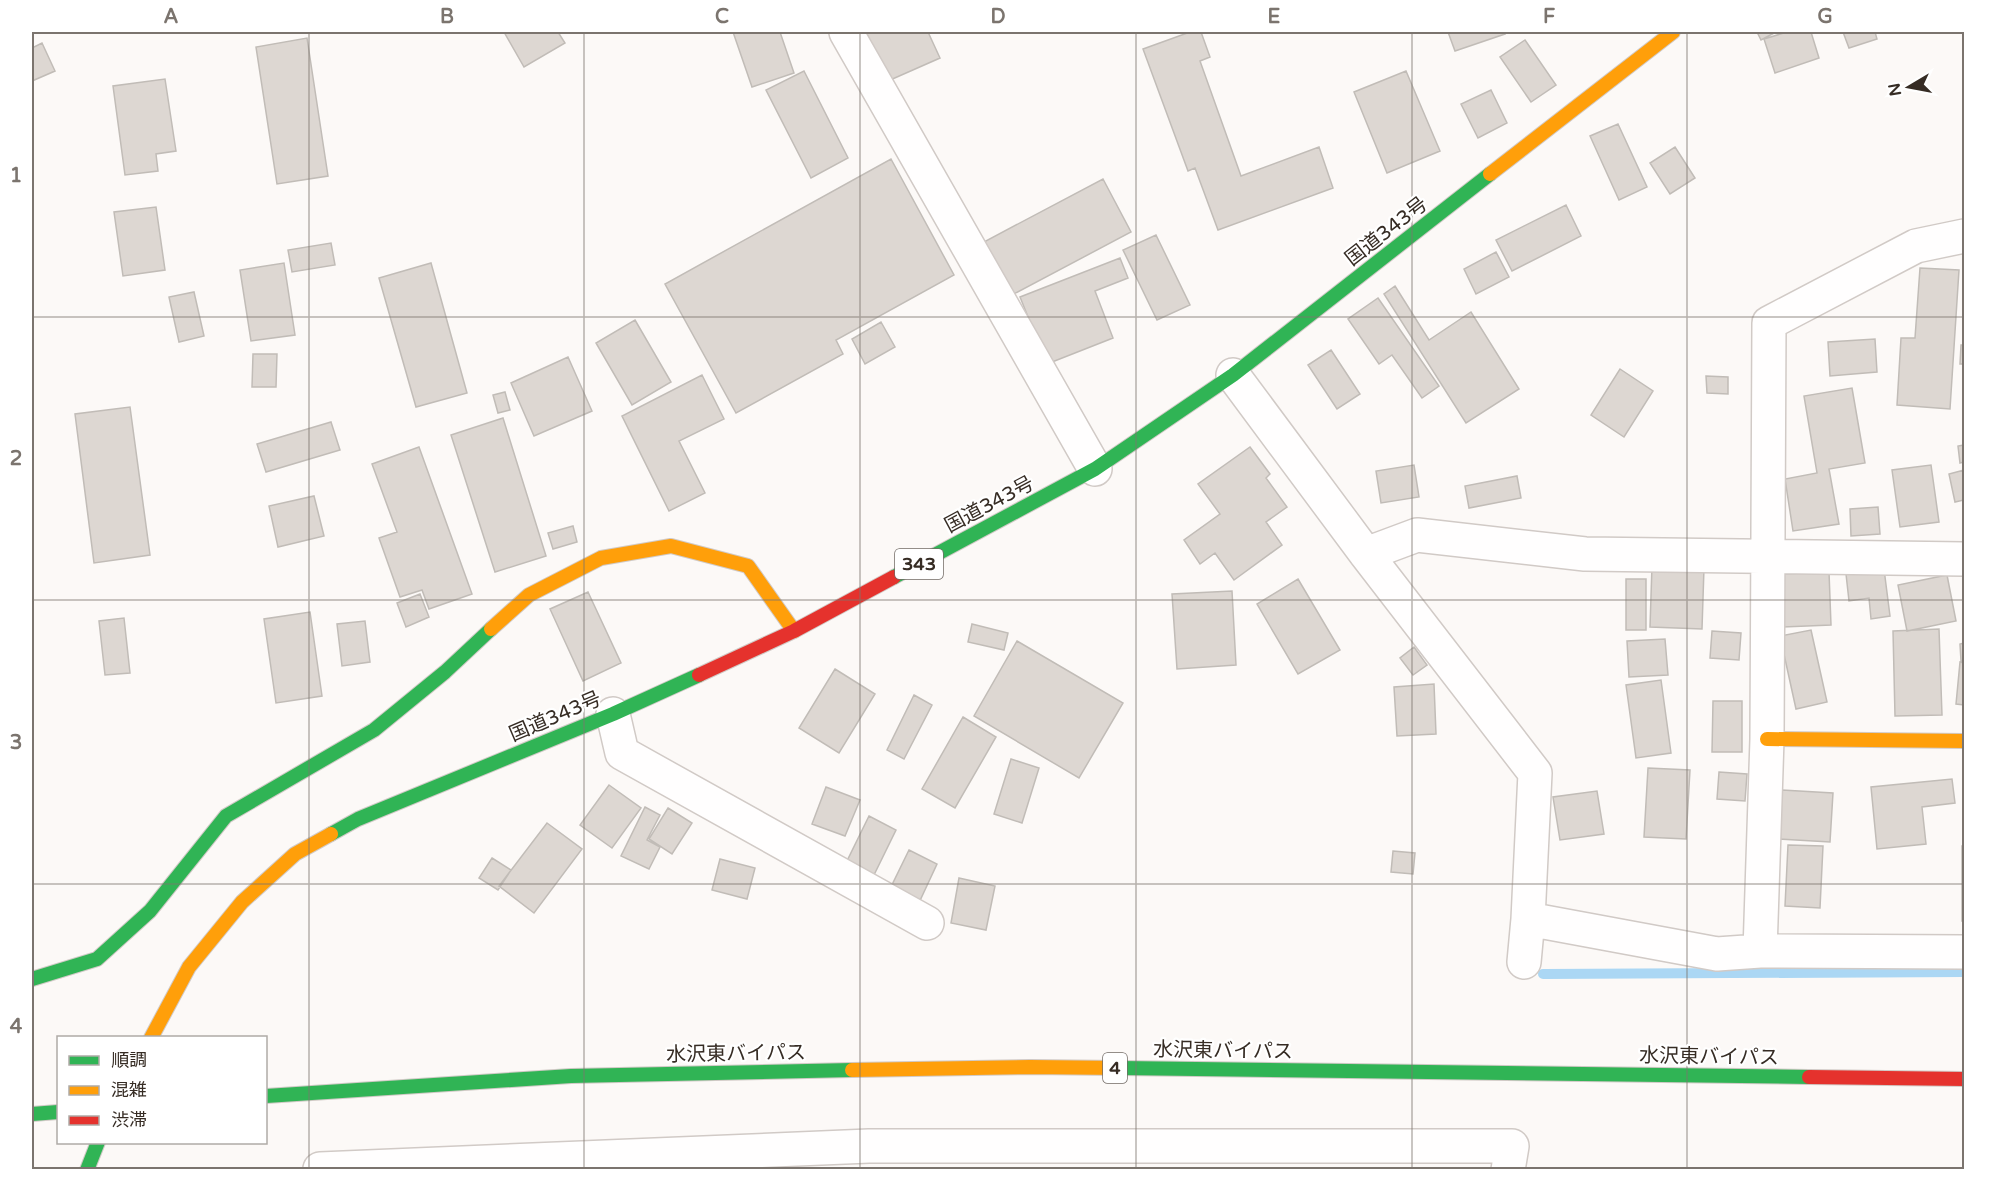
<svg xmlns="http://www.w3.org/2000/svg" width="1996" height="1201" font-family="'Varela Round','Noto Sans JP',sans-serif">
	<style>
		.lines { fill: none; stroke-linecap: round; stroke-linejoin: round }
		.stream { stroke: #abd7f4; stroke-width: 10 }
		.building { fill: #ddd7d2; stroke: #c1bcb7; stroke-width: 1.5 }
		.street-casing { stroke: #d1cac6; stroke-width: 36 }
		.fast-casing { stroke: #d1cac6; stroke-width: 16 }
		.slow-casing { stroke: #d1cac6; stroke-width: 16 }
		.jam-casing { stroke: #d1cac6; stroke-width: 16 }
		.street { stroke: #fffefe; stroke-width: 33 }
		.fast { stroke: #30b455; stroke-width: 14 }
		.slow { stroke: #ff9f0a; stroke-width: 14 }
		.jam { stroke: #e5322d; stroke-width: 14 }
		.grid { fill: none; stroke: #7b746e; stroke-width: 1.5; stroke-opacity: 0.55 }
		.labels { text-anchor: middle; stroke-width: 4.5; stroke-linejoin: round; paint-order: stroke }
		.shield { fill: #fff; stroke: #726b66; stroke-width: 1.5 }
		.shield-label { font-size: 18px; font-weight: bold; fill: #362c24 }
		.street-label { font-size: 20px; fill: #362c24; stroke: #fff }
		.neatline { fill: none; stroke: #7b746e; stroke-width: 2 }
		.grid-label { font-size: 20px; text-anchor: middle; font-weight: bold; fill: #7b746e }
	</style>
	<rect width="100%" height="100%" fill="#fcf9f7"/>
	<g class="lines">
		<path class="stream" d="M1543 974 1964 972"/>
	</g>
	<path class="building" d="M504 32H558L565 43 524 67Z
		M733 32H780L794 73 752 87Z
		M866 32H928L940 58 888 81Z
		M1190 32H1201L1210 57 1200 61 1241 176 1319 147 1333 188 1218 230 1195 168 1188 171 1143 49Z
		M1448 32H1504L1505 34 1455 51Z
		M1757 32H1776L1761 40Z
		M1787 32H1811L1819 58 1775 73 1764 39Z
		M1843 32H1875L1877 39 1849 48Z
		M307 38 328 176 277 184 256 47Z
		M1525 40 1556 85 1531 102 1500 57Z
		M42 43 55 71 32 81V48Z
		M804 71 848 158 811 178 766 90Z
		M1406 71 1440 151 1387 173 1354 92Z
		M165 79 176 151 156 154 158 171 125 175 113 86Z
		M1491 90 1507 123 1478 138 1461 104Z
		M1618 124 1647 187 1619 200 1590 136Z
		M1675 147 1695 178 1670 194 1650 163Z
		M891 159 954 275 836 340 843 354 736 413 665 284Z
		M1103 179 1131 232 1010 296 982 243Z
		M1566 205 1581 236 1512 271 1496 240Z
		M156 207 165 270 123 276 114 212Z
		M1156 235 1190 305 1157 320 1123 250Z
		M331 243 335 265 292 272 288 250Z
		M1496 252 1509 277 1476 294 1464 269Z
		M1120 258 1128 278 1095 291 1113 338 1047 364 1020 297Z
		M284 263 295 335 251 341 240 270Z
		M431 263 467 393 416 407 379 278Z
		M1920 268 1959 270 1950 409 1897 405 1901 338H1915Z
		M1395 286 1429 340 1471 312 1519 389 1466 423 1384 294Z
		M194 292 204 336 179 342 169 297Z
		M1378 298 1439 386 1422 398 1392 355 1379 364 1348 319Z
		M635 320 671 382 632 405 596 343Z
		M881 322 895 347 865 364 852 339Z
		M1875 339 1877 372 1830 376 1828 342Z
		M1961 345H1964V364H1960Z
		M1331 350 1360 394 1337 409 1308 365Z
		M253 354H277L276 387H252Z
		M568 357 592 411 534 436 511 383Z
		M1620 369 1653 391 1624 437 1591 415Z
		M702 375 724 419 679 441 705 493 669 511 622 416Z
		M1706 376 1728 377V394L1707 393Z
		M1852 388 1865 463 1829 469 1839 524 1793 531 1785 479 1817 473 1804 396Z
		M505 392 510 410 498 413 493 395Z
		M130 407 150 555 94 563 75 414Z
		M503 418 546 556 495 572 451 435Z
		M331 422 340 450 266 472 257 444Z
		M1964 445V462L1960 463 1958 446Z
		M419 447 472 594 429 609 422 590 400 597 379 538 397 532 372 464Z
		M1250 447 1270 474 1266 478 1287 507 1266 522 1282 545 1234 580 1215 553 1200 564 1184 540 1220 514 1198 484Z
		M1414 465 1419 497 1381 503 1376 471Z
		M1931 465 1939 522 1900 527 1892 470Z
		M1964 470V500L1955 502 1949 474Z
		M1517 476 1521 498 1469 508 1465 486Z
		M314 496 324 536 278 547 269 506Z
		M1878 507 1880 534 1851 536 1850 509Z
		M573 526 577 542 553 549 548 533Z
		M1652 566 1704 568 1702 629 1650 627Z
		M1884 569 1890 616 1871 619 1869 598 1849 601 1846 574Z
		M1829 572 1831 625 1783 627 1781 574Z
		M1947 575 1956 621 1907 631 1898 585Z
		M1298 579 1340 650 1298 674 1257 604Z
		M1626 579H1646V630H1626Z
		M1232 591 1236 665 1177 669 1172 594Z
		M588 592 621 663 583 681 550 609Z
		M420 594 429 617 406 627 397 603Z
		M310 612 322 696 276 703 264 619Z
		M124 618 130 673 105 675 99 621Z
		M365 621 370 662 342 666 337 624Z
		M972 624 1008 633 1004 650 968 642Z
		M1939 629 1942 715 1895 716 1893 631Z
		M1811 630 1827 702 1796 709 1780 636Z
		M1712 631 1741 633 1739 660 1710 658Z
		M1665 639 1668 675 1629 677 1627 641Z
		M1017 641 1123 703 1079 778 974 716Z
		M1964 643V661H1961L1960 644Z
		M1414 647 1427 665 1413 675 1400 658Z
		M1960 662 1964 663V705L1956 704Z
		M835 669 875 694 839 753 799 728Z
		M1661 680 1671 753 1636 758 1626 685Z
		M1434 684 1436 734 1397 736 1394 687Z
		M914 695 932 705 904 759 887 750Z
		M1713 701H1742V752H1712Z
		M963 717 996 737 955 808 922 789Z
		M1011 759 1039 768 1022 823 994 814Z
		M1648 768 1690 770 1686 839 1644 837Z
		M1719 772 1747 774 1745 801 1717 799Z
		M1952 779 1955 803 1922 807 1926 844 1877 849 1871 787Z
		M609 785 641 808 612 848 580 825Z
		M826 787 860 800 845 836 812 824Z
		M1782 790 1833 793 1830 842 1779 839Z
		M1597 791 1604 834 1560 840 1553 797Z
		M645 807 660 815 647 840 660 847 649 869 621 856Z
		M668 808 692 823 672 854 649 839Z
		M869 816 896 830 872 879 845 865Z
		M547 823 582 849 534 913 499 886Z
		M1788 845 1823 846 1820 908 1785 906Z
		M1962 846H1964V921H1962Z
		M909 850 937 864 917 907 888 893Z
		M1393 851 1415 853 1413 874 1391 872Z
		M492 858 511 870 498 890 479 878Z
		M720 859 755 868 747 899 712 890Z
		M959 878 995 886 986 930 951 923Z"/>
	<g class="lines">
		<defs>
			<path id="street" d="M846 32 1095 469
				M1233 375 1366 554 1535 773 1528 919 1524 962
				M1366 554 1417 535 1585 554 1964 559
				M613 714 622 753 927 923
				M1528 919 1717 954 1760 951 1964 952
				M1760 951 1767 739 1769 323 1916 246 1964 236
				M320 1169 869 1146H1512L1508 1170"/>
			<path id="fast" d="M894 577 1095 469 1233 375 1490 174
				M331 834 358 819 613 714 699 675
				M32 979 97 959 150 911 226 816 374 730 445 672 491 629
				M1120 1068 1809 1077
				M266 1096 571 1076 852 1070
				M32 1114 58 1112
				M87 1170 98 1142"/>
			<path id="slow" d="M1490 174 1673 32
				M491 629 529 595 601 558 671 546 748 566 794 631
				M1767 739 1964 741
				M151 1038 189 967 242 902 295 854 331 834
				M852 1070 1030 1067 1120 1068"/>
			<path id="jam" d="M699 675 794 631 894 577
				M1809 1077 1964 1079"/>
		</defs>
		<use href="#street" class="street-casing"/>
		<use href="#fast" class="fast-casing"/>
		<use href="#slow" class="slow-casing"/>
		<use href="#jam" class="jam-casing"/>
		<use href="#street" class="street"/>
		<use href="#fast" class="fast"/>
		<use href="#slow" class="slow"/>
		<use href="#jam" class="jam"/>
	</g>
	<path class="grid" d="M309 32V1170M584 32V1170M860 32V1170M1136 32V1170M1412 32V1170M1687 32V1170M32 317H1964M32 600H1964M32 884H1964"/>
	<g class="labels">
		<g class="shield">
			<rect x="895" y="549" width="48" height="30" rx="4.5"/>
			<rect x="1103" y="1053" width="24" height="30" rx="4.5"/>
		</g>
		<g class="shield-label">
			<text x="919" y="570">343</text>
			<text x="1115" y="1074">4</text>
		</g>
		<g class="street-label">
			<text transform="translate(1386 231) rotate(-38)" y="7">国道343号</text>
			<text transform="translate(989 504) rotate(-28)" y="7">国道343号</text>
			<text transform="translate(555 716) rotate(-23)" y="7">国道343号</text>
			<text transform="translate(1223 1050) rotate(1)" y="7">水沢東バイパス</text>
			<text transform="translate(736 1053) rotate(-1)" y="7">水沢東バイパス</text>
			<text transform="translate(1709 1056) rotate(1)" y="7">水沢東バイパス</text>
		</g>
	</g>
	<rect width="1996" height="1201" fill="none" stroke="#ffffff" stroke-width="66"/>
	<rect x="57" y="1036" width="210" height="108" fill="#ffffff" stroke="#afaba7" stroke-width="1.5"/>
	<rect x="69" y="1056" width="30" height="9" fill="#30b455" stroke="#afaba7" stroke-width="1.5"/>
	<text x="111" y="1066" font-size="18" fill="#362c24">順調</text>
	<rect x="69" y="1086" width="30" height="9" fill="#ff9f0a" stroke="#afaba7" stroke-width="1.5"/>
	<text x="111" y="1096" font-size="18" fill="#362c24">混雑</text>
	<rect x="69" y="1116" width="30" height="9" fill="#e5322d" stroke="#afaba7" stroke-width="1.5"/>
	<text x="111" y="1126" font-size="18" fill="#362c24">渋滞</text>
	<g transform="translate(1909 87) rotate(260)" stroke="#ffffff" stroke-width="4.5" paint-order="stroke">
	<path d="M0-4.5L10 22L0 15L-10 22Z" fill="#362c24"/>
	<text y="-9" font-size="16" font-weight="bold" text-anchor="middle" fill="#362c24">N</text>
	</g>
	<rect x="33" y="33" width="1930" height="1135" class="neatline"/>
	<g class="grid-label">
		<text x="171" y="23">A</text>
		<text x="447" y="23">B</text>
		<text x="722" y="23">C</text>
		<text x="998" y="23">D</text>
		<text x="1274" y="23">E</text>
		<text x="1549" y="23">F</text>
		<text x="1825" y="23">G</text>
		<text x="16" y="182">1</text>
		<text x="16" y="465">2</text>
		<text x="16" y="749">3</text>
		<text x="16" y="1033">4</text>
	</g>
</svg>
